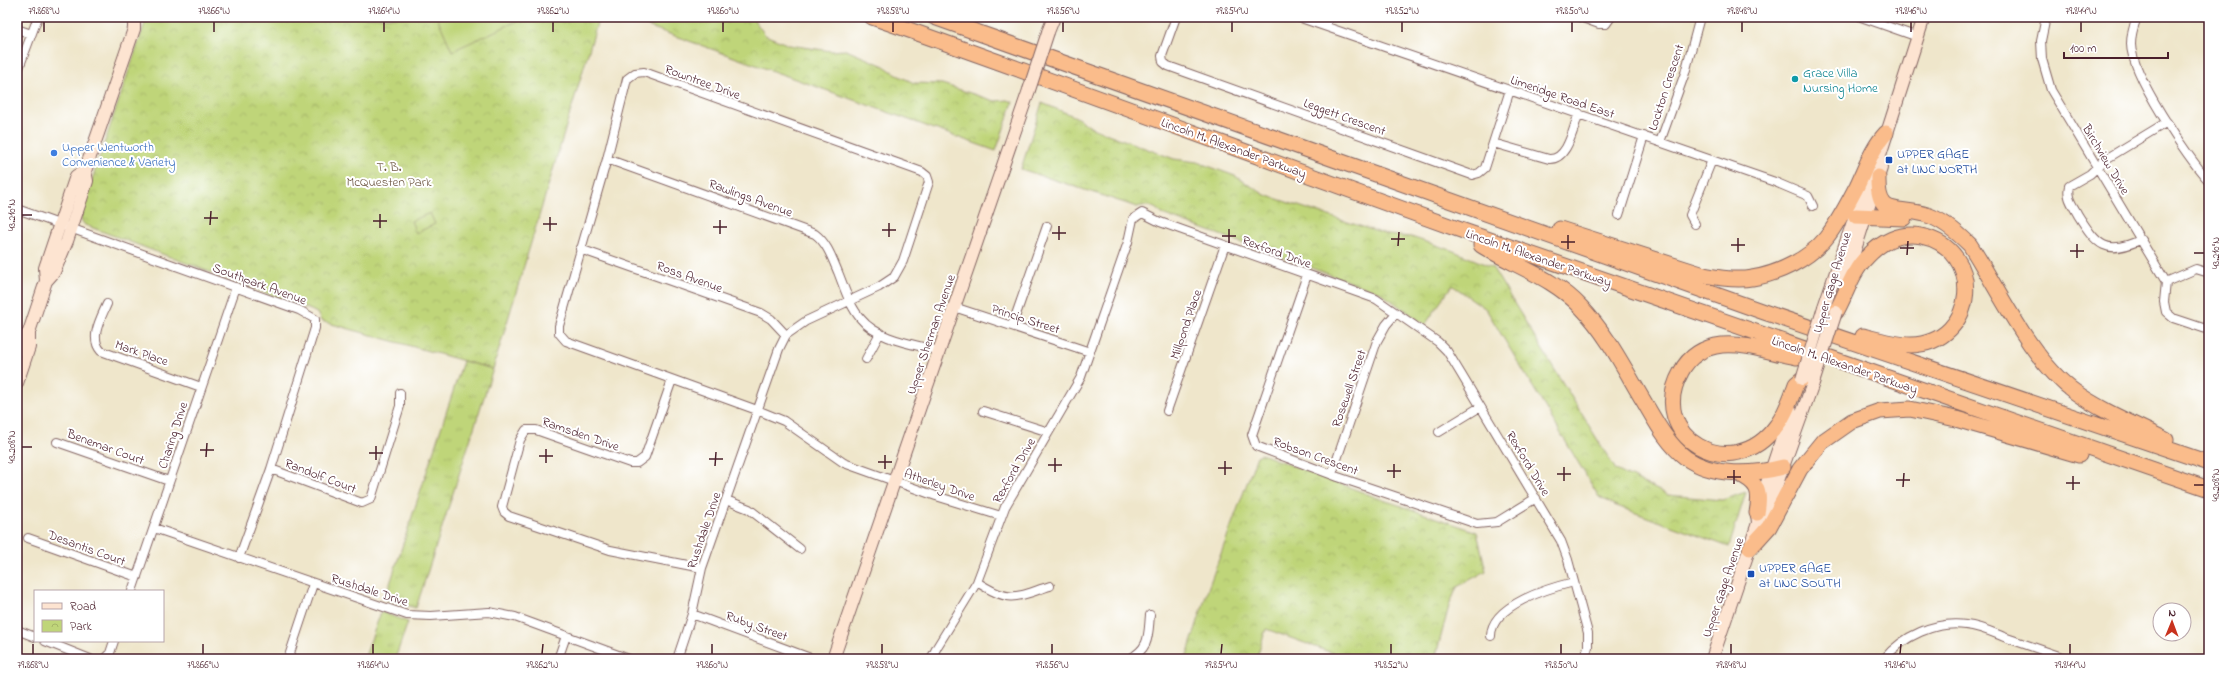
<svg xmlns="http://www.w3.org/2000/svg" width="2226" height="676" font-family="'Indie Flower',sans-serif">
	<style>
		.grass { fill: url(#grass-tufts); stroke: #847a52 }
		.park { fill: url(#park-crowns); stroke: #847a52 }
		.pitch { fill: #bfd579; stroke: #847a52 }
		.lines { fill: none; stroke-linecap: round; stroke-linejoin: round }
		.minor-casing { stroke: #846563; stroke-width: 10 }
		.secondary-casing { stroke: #846563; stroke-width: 14 }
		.motorway-casing { stroke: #846563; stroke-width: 17 }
		.minor { stroke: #fff; stroke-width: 8 }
		.secondary { stroke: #fde4d1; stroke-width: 12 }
		.motorway { stroke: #fabc8b; stroke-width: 15 }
		.secondary-bridge-casing { stroke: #846563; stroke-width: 14; stroke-linecap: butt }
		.secondary-bridge { stroke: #fde4d1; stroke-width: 12 }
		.ticks { fill: none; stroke: #4a1f2b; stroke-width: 1.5 }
		.culture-dot { fill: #0f9aa8; stroke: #fff; stroke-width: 1.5 }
		.shop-dot { fill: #3f7fe0; stroke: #fff; stroke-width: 1.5 }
		.transit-dot { fill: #1a4fb4; stroke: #fff; stroke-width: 1.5 }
		.labels { text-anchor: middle; stroke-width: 4; stroke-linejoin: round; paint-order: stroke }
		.culture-label { font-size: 13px; fill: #0d838f; stroke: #fff; text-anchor: start }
		.street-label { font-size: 13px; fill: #4a1f2b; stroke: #fff }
		.shop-label { font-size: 13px; fill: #366cbe; stroke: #fff; text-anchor: start }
		.transit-label { font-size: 13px; fill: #164399; stroke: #fff; text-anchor: start }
		.park-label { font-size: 13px; fill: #6d5642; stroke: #fff }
		.neatline { fill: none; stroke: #4a1f2b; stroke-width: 1.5 }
		.ticks-label { font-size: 10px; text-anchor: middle; fill: #4a1f2b }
	</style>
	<defs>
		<pattern id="grass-tufts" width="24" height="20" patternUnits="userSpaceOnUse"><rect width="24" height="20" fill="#bfd579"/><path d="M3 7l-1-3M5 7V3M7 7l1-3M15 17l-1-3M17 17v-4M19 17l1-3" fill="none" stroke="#a6b669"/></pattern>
		<pattern id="park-crowns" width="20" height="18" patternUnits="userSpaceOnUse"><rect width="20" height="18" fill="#bfd579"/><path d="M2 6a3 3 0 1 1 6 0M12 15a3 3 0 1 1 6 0" fill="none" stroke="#a6b669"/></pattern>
	</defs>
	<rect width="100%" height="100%" fill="#fff"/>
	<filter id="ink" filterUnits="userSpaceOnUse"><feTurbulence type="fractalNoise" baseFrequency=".025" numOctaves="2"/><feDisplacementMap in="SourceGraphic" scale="8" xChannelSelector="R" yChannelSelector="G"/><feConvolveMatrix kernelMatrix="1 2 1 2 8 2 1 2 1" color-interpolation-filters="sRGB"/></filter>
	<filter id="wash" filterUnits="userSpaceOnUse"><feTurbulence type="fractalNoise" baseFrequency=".012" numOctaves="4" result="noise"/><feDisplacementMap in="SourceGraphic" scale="16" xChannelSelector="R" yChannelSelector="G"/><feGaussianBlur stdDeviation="0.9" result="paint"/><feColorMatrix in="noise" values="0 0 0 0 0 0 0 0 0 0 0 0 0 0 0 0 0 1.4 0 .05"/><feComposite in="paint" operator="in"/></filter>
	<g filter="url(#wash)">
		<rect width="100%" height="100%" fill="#efe6cb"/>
		<path class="grass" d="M463 361 493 369 416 608 385 599Z
			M381 612 408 622 395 659H364Z"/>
		<path class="park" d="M147 17H599L493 369 321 321 317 313 311 310 85 225 81 220V212Z
			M622 17H752L765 35 789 45 831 51 846 50 884 66 897 75 914 83 942 84 995 101 1008 100 1013 102 996 151Z
			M1042 103 1076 117 1092 128 1174 159 1197 162 1235 176 1265 195 1387 235 1411 237 1451 250 1492 267 1616 470 1668 495 1722 500 1746 492 1729 547 1614 505 1599 497 1486 309 1452 285 1425 325 1381 293 1162 214C1155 206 1147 204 1137 207L1021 169Z
			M1261 454 1378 498 1477 532 1486 571 1457 587 1449 606 1435 659H1349L1266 629 1256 659H1186L1209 586 1257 456Z"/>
		<path class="pitch" d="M437 17H526L452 51Z
			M430 213 435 224 416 233 411 221Z"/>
	</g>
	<g filter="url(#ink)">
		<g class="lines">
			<defs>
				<path id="minor" d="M1176 17 1162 56 1163 62 1168 66 1472 175 1479 173 1485 168 1510 90
					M1298 17 1775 182 1808 196 1813 206
					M1580 17 1599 24H1606L1611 17
					M1861 17 1918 37
					M2046 17 2041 41 2042 59 2051 90 2166 282 2164 302 2166 312 2173 318 2209 330
					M2137 17C2134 25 2131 35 2131 44 2131 74 2188 158 2209 181
					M1326 26 1329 17
					M17 29 31 34
					M17 73 38 17
					M1660 142 1685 73 1700 17
					M1493 143 1549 159C1568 160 1573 128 1579 113
					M607 159 815 234C827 243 832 258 838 272 844 287 850 307 861 319 878 340 914 344 939 351
					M17 209 299 310 315 319V328L271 469 239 558
					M1619 215 1644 136
					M1695 224 1690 215 1712 160
					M2142 239C2106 257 2097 245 2078 215 2073 205 2066 198 2069 186L2090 174 2106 159 2167 122
					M580 249 761 313 771 319 786 335
					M1307 275 1252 435 1256 446 1338 477 1477 524 1497 522 1536 498
					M2166 282 2196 269 2209 273
					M107 304C101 318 89 338 101 351L201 387
					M954 307 1090 352
					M1012 326 1047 226
					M866 359 880 333
					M672 380 645 457 637 463H630L536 430H526L520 440 502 507 504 512 509 516 610 550 702 568
					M983 411 1049 432
					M1167 411 1225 245
					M1439 432 1480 407
					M57 442 169 481
					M271 469 362 503 371 499 400 406V393
					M1332 474 1377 341 1386 325 1396 313
					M726 500 749 509 800 549
					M154 528 407 615 431 616 489 612 515 617 629 659
					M28 538 137 577
					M977 582C1011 604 1015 597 1050 586
					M132 591 236 287
					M692 614 813 659
					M17 630 35 637
					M1491 636C1491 605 1549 588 1574 582
					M45 641 90 659
					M104 659 110 653 114 641
					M288 659 313 584
					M558 659 566 636
					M677 659 692 614 702 568 779 349 786 335 806 321 879 287 894 277 903 261 929 182 927 176 922 172 644 72 635 73 627 79 607 159 559 326V333L566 341 757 410 784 421 844 463 936 496 1001 516
					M931 659 937 647 977 582 1005 507 1081 377 1128 242 1133 219 1142 213 1160 222 1376 299 1438 342 1447 351 1461 374 1561 541 1568 560 1588 633V647L1584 659
					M1129 659C1150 648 1148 636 1150 615
					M1884 659C1903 636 1935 621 1966 625 1979 626 1992 632 2004 637 2025 644 2046 652 2068 659"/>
				<path id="secondary" d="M1048 32 1054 17
					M46 281 54 272 67 241 87 181 85 171 134 29V17
					M1844 284 1881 168 1879 158
					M1824 307 1872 166 1879 158 1924 17
					M17 350 19 344 29 332
					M17 383 29 347V332L46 281 45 268 76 176 85 171
					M1758 523 1765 517 1813 383
					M833 659 1029 90
					M1712 659 1758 523 1757 513 1791 411"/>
				<path id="motorway" d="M872 17C1067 85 1260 158 1455 228 1705 317 1957 403 2209 489
					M934 17 1764 312 2209 463
					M1878 177C1877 220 1898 205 1927 215 1943 220 1958 233 1970 245 1999 290 2031 361 2075 392 2103 412 2136 425 2166 440
					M1856 216 1904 218
					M1560 229 1704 275C1719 278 1736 281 1752 278 1778 274 1809 259 1826 238 1838 223 1848 203 1857 186 1866 167 1872 148 1886 133
					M1481 245C1514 266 1553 277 1581 307 1607 334 1624 368 1643 400 1655 420 1667 444 1686 458 1713 477 1753 475 1783 467
					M1836 312C1846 295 1852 271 1867 257 1881 242 1900 232 1921 236 1986 249 1978 343 1911 345 1895 345 1878 340 1863 336
					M1797 357C1772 353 1748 343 1722 345 1704 347 1689 356 1681 372 1645 436 1732 488 1777 425 1786 413 1791 398 1796 384L1802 379
					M1737 473C1759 483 1761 491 1757 513
					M1750 548 1769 527 1800 469 1822 442 1852 421 1880 411 1910 409 1956 419 2079 455"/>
			</defs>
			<use href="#minor" class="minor-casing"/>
			<use href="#secondary" class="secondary-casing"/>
			<use href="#motorway" class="motorway-casing"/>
			<use href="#minor" class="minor"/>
			<use href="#secondary" class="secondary"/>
			<use href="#motorway" class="motorway"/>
			<defs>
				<path id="secondary-bridge" d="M1029 90 1048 32
					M1802 379 1824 307
					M1813 383 1836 312"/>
			</defs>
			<use href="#secondary-bridge" class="secondary-bridge-casing"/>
			<use href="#secondary-bridge" class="secondary-bridge"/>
		</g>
	</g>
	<path class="ticks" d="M44 32V22M214 32V22M384 32V22M553 32V22M723 32V22M893 32V22M1063 32V22M1232 32V22M1402 32V22M1572 32V22M1742 32V22M1911 32V22M2081 32V22M22 215H32M204 218H218M373 221H387M543 224H557M210 225 211 211M713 227H727M380 228V214M882 230H896M550 231V217M1052 233H1066M720 234V220M1222 236H1236M889 237V223M1391 239H1405M1059 240V226M1561 242H1575M1229 243V229M1731 245H1745M1398 246 1399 232M1900 248H1914M1568 249V235M2070 251H2084M1738 252V238M2194 253H2204M1907 255 1908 241M2077 258V244M22 447H32M200 450H214M369 453H383M539 456H553M206 457 207 443M709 459H723M376 460V446M878 462H892M546 463V449M1048 465H1062M715 466 716 452M1218 468H1232M885 469V455M1387 471H1401M1055 472V458M1557 474H1571M1225 475V461M1727 477H1741M1394 478V464M1896 480H1910M1564 481V467M2066 483H2080M1734 484V470M2194 485H2204M1903 487 1904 473M2073 490V476M33 654V644M203 654V644M373 654V644M542 654 543 644M712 654V644M882 654V644M1052 654V644M1221 654 1222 644M1391 654V644M1561 654V644M1731 654V644M1900 654 1901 644M2070 654V644"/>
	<circle class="culture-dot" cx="1795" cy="79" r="4"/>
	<circle class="shop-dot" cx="54" cy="153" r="4"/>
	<g class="transit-dot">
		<rect x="1885" y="156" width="8" height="8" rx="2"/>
		<rect x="1747" y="570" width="8" height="8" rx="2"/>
	</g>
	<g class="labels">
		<g class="culture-label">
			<text x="1803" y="77">Grace Villa<tspan x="1803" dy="15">Nursing Home</tspan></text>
		</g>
		<g class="street-label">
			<text transform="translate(703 81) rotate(20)" y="5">Rowntree Drive</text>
			<text transform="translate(1665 87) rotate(-72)" y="5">Lockton Crescent</text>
			<text transform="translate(1563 96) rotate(19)" y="5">Limeridge Road East</text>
			<text transform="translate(1345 116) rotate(20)" y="5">Leggett Crescent</text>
			<text transform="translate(1234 147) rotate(20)" y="5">Lincoln M. Alexander Parkway</text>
			<text transform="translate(2107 159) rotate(59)" y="5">Birchview Drive</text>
			<text transform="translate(751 197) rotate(20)" y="5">Rawlings Avenue</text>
			<text transform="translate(1277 251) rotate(20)" y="5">Rexford Drive</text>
			<text transform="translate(1539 257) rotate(19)" y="5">Lincoln M. Alexander Parkway</text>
			<text transform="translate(690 276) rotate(20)" y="5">Ross Avenue</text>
			<text transform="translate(1831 282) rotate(-73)" y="5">Upper Gage Avenue</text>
			<text transform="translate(260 283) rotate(20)" y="5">Southpark Avenue</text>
			<text transform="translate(1026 318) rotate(18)" y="5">Princip Street</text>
			<text transform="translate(1185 324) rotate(-71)" y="5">Millpond Place</text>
			<text transform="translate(930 334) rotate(-71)" y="5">Upper Sherman Avenue</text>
			<text transform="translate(142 352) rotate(19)" y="5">Mark Place</text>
			<text transform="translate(1845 364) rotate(19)" y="5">Lincoln M. Alexander Parkway</text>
			<text transform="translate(1348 388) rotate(-71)" y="5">Rosewell Street</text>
			<text transform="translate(581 433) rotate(19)" y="5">Ramsden Drive</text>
			<text transform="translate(172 435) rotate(-72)" y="5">Charing Drive</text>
			<text transform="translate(106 446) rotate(20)" y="5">Benemar Court</text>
			<text transform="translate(1316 455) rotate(20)" y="5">Robson Crescent</text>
			<text transform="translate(1529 463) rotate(59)" y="5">Rexford Drive</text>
			<text transform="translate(1013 470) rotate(-60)" y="5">Rexford Drive</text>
			<text transform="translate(321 475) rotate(21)" y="5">Randolf Court</text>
			<text transform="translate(940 484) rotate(19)" y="5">Atherley Drive</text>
			<text transform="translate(703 530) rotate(-71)" y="5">Rushdale Drive</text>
			<text transform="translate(87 547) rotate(20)" y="5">Desantis Court</text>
			<text transform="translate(1722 587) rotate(-71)" y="5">Upper Gage Avenue</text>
			<text transform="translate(370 589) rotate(18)" y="5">Rushdale Drive</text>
			<text transform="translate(757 625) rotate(20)" y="5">Ruby Street</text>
		</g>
		<g class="shop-label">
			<text x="62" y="151">Upper Wentworth<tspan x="62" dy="15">Convenience &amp; Variety</tspan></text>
		</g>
		<g class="transit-label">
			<text x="1897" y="158">UPPER GAGE<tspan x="1897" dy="15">at LINC NORTH</tspan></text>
			<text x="1759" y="572">UPPER GAGE<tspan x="1759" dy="15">at LINC SOUTH</tspan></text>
		</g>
		<g class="park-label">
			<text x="389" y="171">T. B.<tspan x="389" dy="15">McQuesten Park</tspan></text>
		</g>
	</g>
	<rect width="2226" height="676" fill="none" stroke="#fff" stroke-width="44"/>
	<rect x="34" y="590" width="130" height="52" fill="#ffffff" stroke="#b7a5aa"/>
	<rect x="42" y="603" width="20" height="6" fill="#fde4d1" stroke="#b7a5aa"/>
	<text x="70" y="610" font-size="12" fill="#4a1f2b">Road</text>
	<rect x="42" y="620" width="20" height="12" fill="url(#park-crowns)" stroke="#b7a5aa"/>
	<text x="70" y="630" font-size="12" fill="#4a1f2b">Park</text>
	<g transform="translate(2172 622) rotate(1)"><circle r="19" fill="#ffffff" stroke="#b7a5aa"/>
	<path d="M0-3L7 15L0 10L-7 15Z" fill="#c8321e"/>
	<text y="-6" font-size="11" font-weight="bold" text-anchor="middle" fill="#4a1f2b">N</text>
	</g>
	<path d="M2064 52v6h104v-6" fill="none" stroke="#4a1f2b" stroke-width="2"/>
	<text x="2070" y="52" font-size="12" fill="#4a1f2b" stroke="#ffffff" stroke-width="3" paint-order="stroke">100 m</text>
	<rect x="22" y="22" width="2182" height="632" class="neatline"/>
	<g class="ticks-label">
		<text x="44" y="14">79.868°W</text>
		<text x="214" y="14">79.866°W</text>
		<text x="384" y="14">79.864°W</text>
		<text x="553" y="14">79.862°W</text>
		<text x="723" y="14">79.860°W</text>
		<text x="893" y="14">79.858°W</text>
		<text x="1063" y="14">79.856°W</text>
		<text x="1232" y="14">79.854°W</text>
		<text x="1402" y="14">79.852°W</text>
		<text x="1572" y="14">79.850°W</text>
		<text x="1742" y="14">79.848°W</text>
		<text x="1911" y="14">79.846°W</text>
		<text x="2081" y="14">79.844°W</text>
		<text transform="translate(11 215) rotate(-90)" y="4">43.210°N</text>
		<text transform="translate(2215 253) rotate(-90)" y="4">43.210°N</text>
		<text transform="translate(11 447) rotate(-90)" y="4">43.208°N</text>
		<text transform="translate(2215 485) rotate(-90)" y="4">43.208°N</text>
		<text x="33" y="668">79.868°W</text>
		<text x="203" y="668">79.866°W</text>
		<text x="373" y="668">79.864°W</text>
		<text x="542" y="668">79.862°W</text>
		<text x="712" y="668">79.860°W</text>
		<text x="882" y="668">79.858°W</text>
		<text x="1052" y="668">79.856°W</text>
		<text x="1221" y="668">79.854°W</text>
		<text x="1391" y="668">79.852°W</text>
		<text x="1561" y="668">79.850°W</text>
		<text x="1731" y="668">79.848°W</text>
		<text x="1900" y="668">79.846°W</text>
		<text x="2070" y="668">79.844°W</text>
	</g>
</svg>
